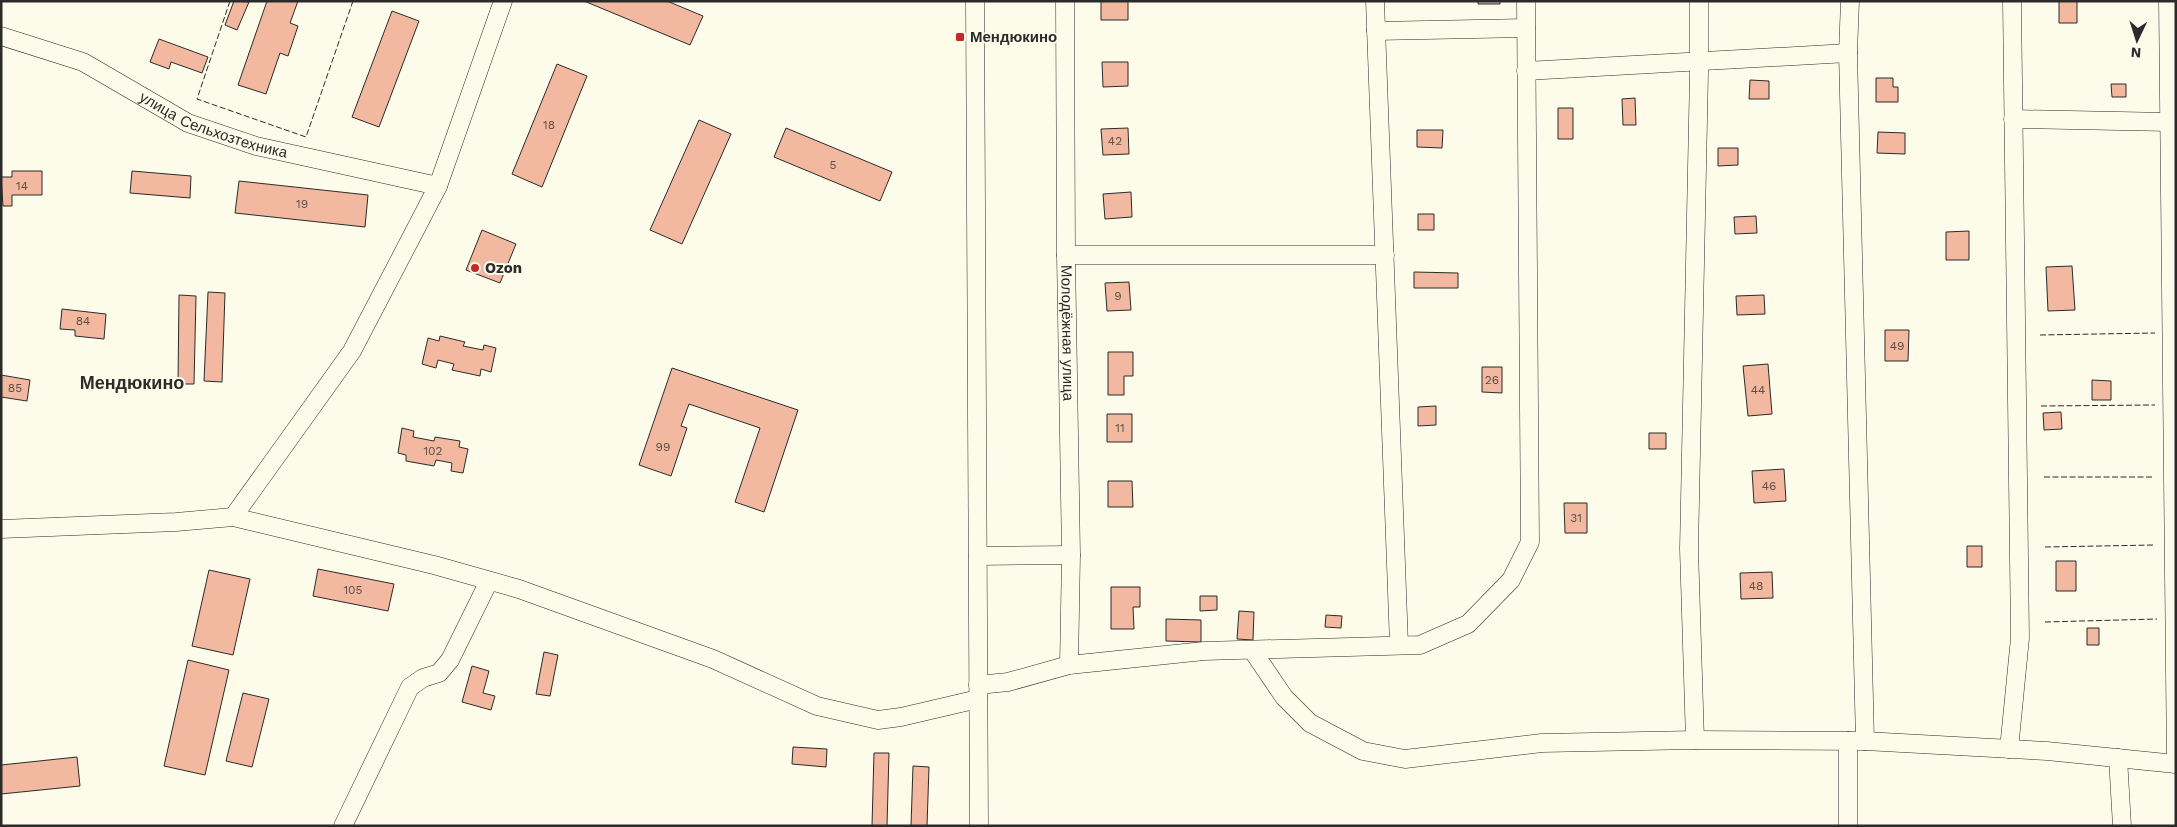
<svg xmlns="http://www.w3.org/2000/svg" width="2177" height="827" font-family="'Work Sans',sans-serif">
	<style>
		.building { fill: #f2b8a0; stroke: #2b2b2b }
		.lines { fill: none; stroke-linecap: round; stroke-linejoin: round }
		.minor-casing { stroke: #2b2b2b; stroke-width: 19 }
		.minor { stroke: #fdfbea; stroke-width: 18 }
		.fence { stroke: #2b2b2b; stroke-width: 1; stroke-dasharray: 6 2.5; stroke-linecap: butt }
		.poi-dot { fill: #c62828; stroke: #fdfbea; stroke-width: 2 }
		.labels { text-anchor: middle; stroke-width: 4; stroke-linejoin: round; paint-order: stroke }
		.number-label { font-size: 12px; fill: #5d4e48 }
		.poi-label { font-size: 15px; font-weight: bold; fill: #2b2b2b; stroke: #fdfbea; text-anchor: start }
		.street-label { font-size: 15px; fill: #2b2b2b; stroke: #fdfbea }
		.quarter-label { font-size: 18px; font-weight: bold; fill: #2b2b2b; stroke: #fdfbea }
	</style>
	<rect width="100%" height="100%" fill="#fdfbea"/>
	<path class="building" d="M234 1 249 2 237 30 225 25Z
		M267 1H298L290 23 298 26 288 56 280 53 266 94 238 85Z
		M584 1H667L703 16 690 45Z
		M1101 1H1128V20H1101Z
		M1478 1H1500V4H1478Z
		M2059 1H2077V23H2059Z
		M392 11 419 21 379 127 352 117Z
		M159 39 208 57 202 73 171 62 169 69 150 62Z
		M1102 62H1128V86L1103 87Z
		M557 64 587 76 542 187 512 174Z
		M1876 78H1893V87H1898V102H1876Z
		M1750 80 1769 81V99H1749Z
		M2111 84H2126V97H2112Z
		M1635 98 1636 125H1623L1622 99Z
		M1558 108H1573V139H1558Z
		M699 120 731 134 682 244 650 230Z
		M786 128 892 172 880 201 774 157Z
		M1128 128 1129 154 1103 155 1101 129Z
		M1417 130H1443L1442 148 1417 147Z
		M1878 132 1905 133V154L1877 153Z
		M1718 148H1738V165L1718 166Z
		M12 171H42V195H12V206H3L1 177H12Z
		M132 171 191 176 190 198 130 193Z
		M239 181 368 195 365 227 235 213Z
		M1131 192 1132 217 1105 219 1103 194Z
		M1418 214H1434V230H1418Z
		M1756 216 1757 233 1735 234 1734 217Z
		M482 230 516 244 500 283 466 270Z
		M1969 231V260H1946V232Z
		M2072 266 2075 310 2048 311 2046 267Z
		M1414 272 1458 273V288H1414Z
		M1129 282 1131 310 1107 311 1105 283Z
		M208 292 225 293 222 382 204 381Z
		M179 295 196 296 194 384H178Z
		M1764 295 1765 314 1737 315 1736 296Z
		M62 309 106 314 104 339 75 336V330L60 329Z
		M1885 330H1909L1908 361H1885Z
		M440 336 465 342 463 346 483 350 484 345 496 348 491 372 481 369 480 376 452 370 454 364 438 360 436 368 422 364 428 338 439 341Z
		M1108 352H1133V376H1124V395H1108Z
		M1768 364 1772 414 1748 416 1743 366Z
		M1482 367H1502V393L1482 392Z
		M672 368 798 410 764 512 735 502 760 428 689 404 681 426 687 428 671 476 639 465Z
		M1 375 30 380 27 401 1 397Z
		M2092 380 2111 381V400H2092Z
		M1436 406V425L1418 426V407Z
		M2061 412 2062 429 2044 430 2043 413Z
		M1107 414H1132V442H1107Z
		M402 428 414 431 413 437 434 441 435 437 460 441 459 447 468 449 463 473 451 471 452 463 436 460 434 466 406 461V455L398 453Z
		M1649 433H1666V449H1649Z
		M1784 469 1786 501 1754 503 1752 471Z
		M1108 481H1132L1133 507H1108Z
		M1564 503H1587V533H1565Z
		M1967 546H1982V567H1967Z
		M2056 561H2076V591H2056Z
		M318 569 394 584 388 611 313 596Z
		M209 570 250 579 233 655 192 646Z
		M1772 572 1773 598 1741 599 1740 573Z
		M1111 587H1140V607H1133L1134 629H1111Z
		M1200 596H1217V610L1200 611Z
		M1239 611 1254 612 1253 640 1237 639Z
		M1326 615 1342 616 1341 628 1325 627Z
		M1166 619 1201 620V642L1166 641Z
		M2087 628H2099V645H2087Z
		M544 652 558 655 550 696 536 694Z
		M188 660 229 670 205 775 164 766Z
		M472 666 489 671 483 693 495 696 491 710 462 702Z
		M243 693 269 699 252 767 226 761Z
		M793 747 827 749 826 767 792 764Z
		M874 753H889L887 826H872Z
		M77 757 80 786 1 794V765Z
		M913 766 929 767 927 826H911Z"/>
	<g class="lines">
		<defs>
			<g id="minor">
				<path d="M975 1 979 826"/>
				<path id="s1" d="M1065 1 1066 255 1071 555 1069 665"/>
				<path d="M1375 1 1399 645"/>
				<path d="M1850 1 1848 53 1865 741"/>
				<path d="M2168 1 2176 764"/>
				<path d="M1376 31 1526 28"/>
				<path id="s2" d="M1 36 83 62 188 123 256 146 438 186"/>
				<path d="M1526 71 1848 53"/>
				<path d="M2013 119 2169 122"/>
				<path d="M1066 255H1385"/>
				<path d="M233 517 352 351 411 238 438 186 503 1"/>
				<path d="M1 529 176 522 233 517 434 565 519 589 713 659 817 706 878 720 901 717 978 699"/>
				<path d="M978 556 1071 555"/>
				<path d="M1252 650 1284 697 1310 723 1363 751 1405 759 1542 743 1695 740 1865 741 2047 751 2176 764"/>
				<path d="M978 685 1008 682 1069 665 1204 651 1420 645 1468 624 1511 580 1530 542 1526 1"/>
				<path d="M1695 740 1689 549 1699 73V1"/>
				<path d="M2009 749 2020 638 2012 1"/>
				<path d="M2118 758 2122 826"/>
				<path d="M343 826 410 687 423 678 439 673 450 660 489 581"/>
				<path d="M1848 826V741"/>
			</g>
		</defs>
		<use href="#minor" class="minor-casing"/>
		<use href="#minor" class="minor"/>
		<path class="fence" d="M230 1 197 99 306 137 353 1
			M2040 335 2155 333
			M2041 406 2155 405
			M2044 477H2153
			M2045 547 2154 545
			M2045 622 2157 619"/>
	</g>
	<g class="poi-dot">
		<rect x="955" y="32" width="10" height="10" rx="2.5"/>
		<circle cx="475" cy="268" r="5"/>
	</g>
	<g class="labels">
		<g class="number-label">
			<text x="549" y="129">18</text>
			<text x="1115" y="145">42</text>
			<text x="833" y="169">5</text>
			<text x="22" y="190">14</text>
			<text x="302" y="208">19</text>
			<text x="1118" y="300">9</text>
			<text x="83" y="325">84</text>
			<text x="1897" y="350">49</text>
			<text x="1492" y="384">26</text>
			<text x="15" y="392">85</text>
			<text x="1758" y="394">44</text>
			<text x="1120" y="432">11</text>
			<text x="663" y="451">99</text>
			<text x="433" y="455">102</text>
			<text x="1769" y="490">46</text>
			<text x="1576" y="522">31</text>
			<text x="1756" y="590">48</text>
			<text x="353" y="594">105</text>
		</g>
		<g class="poi-label">
			<text x="970" y="42">Мендюкино</text>
			<text x="485" y="273">Ozon</text>
		</g>
		<g class="street-label">
			<text dy="5" stroke="none"><textPath href="#s2" startOffset="232">улица Сельхозтехника</textPath></text>
			<text dy="5" stroke="none"><textPath href="#s1" startOffset="332">Молодёжная улица</textPath></text>
		</g>
		<g class="quarter-label">
			<text x="132" y="389">Мендюкино</text>
		</g>
	</g>
	<rect width="2177" height="827" fill="none" stroke="#2b2b2b" stroke-width="5"/>
	<g transform="translate(2137 40) rotate(184)" stroke="#fdfbea" stroke-width="4" paint-order="stroke">
	<path d="M0-4L9 19L0 12L-9 19Z" fill="#2b2b2b"/>
	<text y="-8" font-size="14" font-weight="bold" text-anchor="middle" fill="#2b2b2b">N</text>
	</g>
</svg>
